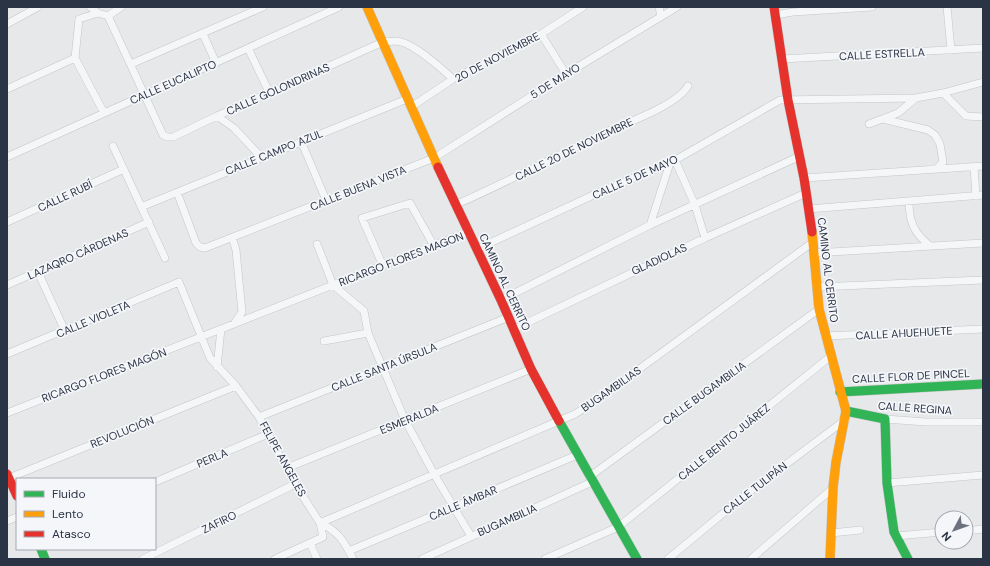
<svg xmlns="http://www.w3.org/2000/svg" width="990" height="566" font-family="'DM Sans',sans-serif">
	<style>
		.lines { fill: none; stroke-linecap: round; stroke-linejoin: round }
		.street-casing { stroke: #c4c6c8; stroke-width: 8 }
		.fast-casing { stroke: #c4c6c8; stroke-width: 10 }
		.slow-casing { stroke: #c4c6c8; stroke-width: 10 }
		.jam-casing { stroke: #c4c6c8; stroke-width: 10 }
		.street { stroke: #f5f6f7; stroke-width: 7 }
		.fast { stroke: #30b455; stroke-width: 9 }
		.slow { stroke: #ff9f0a; stroke-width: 9 }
		.jam { stroke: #e5322d; stroke-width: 9 }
		.labels { text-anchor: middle; stroke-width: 3.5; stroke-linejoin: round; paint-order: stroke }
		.street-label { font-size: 11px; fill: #2b3445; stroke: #f4f6f9 }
	</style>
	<rect width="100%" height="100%" fill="#e6e8ea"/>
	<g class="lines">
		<defs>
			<path id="street" d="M90 7 98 13 108 16 163 135 167 137H173L217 116 383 42C387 42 392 41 396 41 413 42 441 68 453 79
				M659 7 661 16
				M947 7 951 50
				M98 13 79 19 75 58 104 113
				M775 15 793 12 872 7
				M108 16 121 7
				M7 24 38 7
				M203 34 216 63
				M541 34 566 74
				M248 48 269 92
				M782 59 983 48
				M131 64 263 7
				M7 89 75 58
				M943 93 966 116 983 117
				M411 107 453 79 541 34 583 7
				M217 116 234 128 261 157
				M883 119 928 130 935 135 940 144 943 162 936 169
				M869 124 898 113 916 98
				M301 141 326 200
				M113 146 165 258
				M7 157 339 7
				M675 160 695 205 705 238
				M974 167 976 196
				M804 178 983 166
				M177 192 196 243 200 247 205 248 434 158 566 74 677 7
				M909 201C909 222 914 233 930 246
				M455 205C506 183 554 157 604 133 626 123 676 106 688 86
				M141 207 407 99
				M808 209 983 195
				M7 222 124 169
				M650 225 670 163
				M232 237 236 250 242 312 234 324
				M317 244 333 285 364 311 368 333 405 420 434 474 471 536
				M477 249 602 191 670 163 780 100 916 98 943 93 983 82
				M814 253 983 243
				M383 266 362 218 410 203 434 246
				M38 272 65 331
				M7 285 149 222
				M817 287 983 280
				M501 300 650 225 800 156
				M514 329 705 238 806 193
				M825 336 983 329
				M324 341 368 333
				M7 354 179 282 210 358 236 386 259 417 295 484 320 523 323 537 275 559
				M217 367 221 329
				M7 413 468 232
				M259 417 509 317
				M885 419 926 422H983
				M287 468 531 369
				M589 477 819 309
				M9 478 236 386
				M155 482 268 434
				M887 483 983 475
				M7 521 17 517
				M320 523 575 414 594 402 813 242
				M320 523C338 531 344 541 353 559
				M966 531 983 529
				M831 533 860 530
				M896 536 942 532
				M310 543 317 559
				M349 551 577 455
				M143 559 295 484
				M422 559 592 482
				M545 559 618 527 831 356
				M668 559 744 496 845 420
				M751 559 833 488"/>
			<path id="fast" d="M840 392 983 384
				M846 411 885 419 887 483 894 532 908 559
				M559 421 637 559
				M41 549 45 559"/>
			<path id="slow" d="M367 7 438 167
				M812 232 819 309 846 411 836 462 833 488 830 559"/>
			<path id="jam" d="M774 7 788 100 804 178 812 232
				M438 167 501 300 531 369 559 421
				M7 474 17 496"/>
		</defs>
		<use href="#street" class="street-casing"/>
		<use href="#fast" class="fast-casing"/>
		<use href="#slow" class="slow-casing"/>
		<use href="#jam" class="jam-casing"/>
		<use href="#street" class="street"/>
		<use href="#fast" class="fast"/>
		<use href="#slow" class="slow"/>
		<use href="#jam" class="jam"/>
	</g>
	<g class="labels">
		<g class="street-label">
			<text transform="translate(882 54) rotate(-3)" y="4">CALLE ESTRELLA</text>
			<text transform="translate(497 57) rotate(-28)" y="4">20 DE NOVIEMBRE</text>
			<text transform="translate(555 81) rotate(-32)" y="4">5 DE MAYO</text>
			<text transform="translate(173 82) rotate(-24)" y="4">CALLE EUCALIPTO</text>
			<text transform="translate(278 89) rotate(-24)" y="4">CALLE GOLONDRINAS</text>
			<text transform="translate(574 149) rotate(-26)" y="4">CALLE 20 DE NOVIEMBRE</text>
			<text transform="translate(274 152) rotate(-22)" y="4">CALLE CAMPO AZUL</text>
			<text transform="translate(635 177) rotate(-24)" y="4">CALLE 5 DE MAYO</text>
			<text transform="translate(358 188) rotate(-22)" y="4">CALLE BUENA VISTA</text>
			<text transform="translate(65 196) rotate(-25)" y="4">CALLE RUBÍ</text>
			<text transform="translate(78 254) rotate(-24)" y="4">LAZAQRO CÁRDENAS</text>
			<text transform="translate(401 259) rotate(-21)" y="4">RICARGO FLORES MAGON</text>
			<text transform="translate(659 259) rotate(-25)" y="4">GLADIOLAS</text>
			<text transform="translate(828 270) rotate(83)" y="4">CAMINO AL CERRITO</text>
			<text transform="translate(505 282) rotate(65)" y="4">CAMINO AL CERRITO</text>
			<text transform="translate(93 319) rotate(-23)" y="4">CALLE VIOLETA</text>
			<text transform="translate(904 333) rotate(-3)" y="4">CALLE AHUEHUETE</text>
			<text transform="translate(384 367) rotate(-22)" y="4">CALLE SANTA ÚRSULA</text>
			<text transform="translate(104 375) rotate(-21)" y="4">RICARGO FLORES MAGÓN</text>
			<text transform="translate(911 376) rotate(-3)" y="4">CALLE FLOR DE PINCEL</text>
			<text transform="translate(611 389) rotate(-35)" y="4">BUGAMBILIAS</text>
			<text transform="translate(704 393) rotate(-36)" y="4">CALLE BUGAMBILIA</text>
			<text transform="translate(915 408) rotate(4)" y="4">CALLE REGINA</text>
			<text transform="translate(409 419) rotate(-22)" y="4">ESMERALDA</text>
			<text transform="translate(122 432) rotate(-22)" y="4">REVOLUCIÓN</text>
			<text transform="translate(724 442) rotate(-39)" y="4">CALLE BENITO JUÁREZ</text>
			<text transform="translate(212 458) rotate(-23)" y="4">PERLA</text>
			<text transform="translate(283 459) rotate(61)" y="4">FELIPE ANGELES</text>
			<text transform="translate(755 488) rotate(-38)" y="4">CALLE TULIPÁN</text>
			<text transform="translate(463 503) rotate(-23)" y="4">CALLE ÁMBAR</text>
			<text transform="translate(507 520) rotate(-24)" y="4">BUGAMBILIA</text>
			<text transform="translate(219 522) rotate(-26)" y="4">ZAFIRO</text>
		</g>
	</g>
	<rect width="990" height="566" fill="none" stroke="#2b3445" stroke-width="16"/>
	<rect x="16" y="478" width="140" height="72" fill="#f4f6f9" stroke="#a4a8b1"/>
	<rect x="24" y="491" width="20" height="6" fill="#30b455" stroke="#a4a8b1"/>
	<text x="52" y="498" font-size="12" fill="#2b3445">Fluido</text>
	<rect x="24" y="511" width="20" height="6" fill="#ff9f0a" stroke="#a4a8b1"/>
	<text x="52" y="518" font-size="12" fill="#2b3445">Lento</text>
	<rect x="24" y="531" width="20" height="6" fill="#e5322d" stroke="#a4a8b1"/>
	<text x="52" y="538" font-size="12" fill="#2b3445">Atasco</text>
	<g transform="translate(954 530) rotate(229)"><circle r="19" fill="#f4f6f9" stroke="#a4a8b1"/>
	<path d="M0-3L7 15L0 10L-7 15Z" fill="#6c737f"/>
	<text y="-6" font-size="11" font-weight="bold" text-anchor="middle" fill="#2b3445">N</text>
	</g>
</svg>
